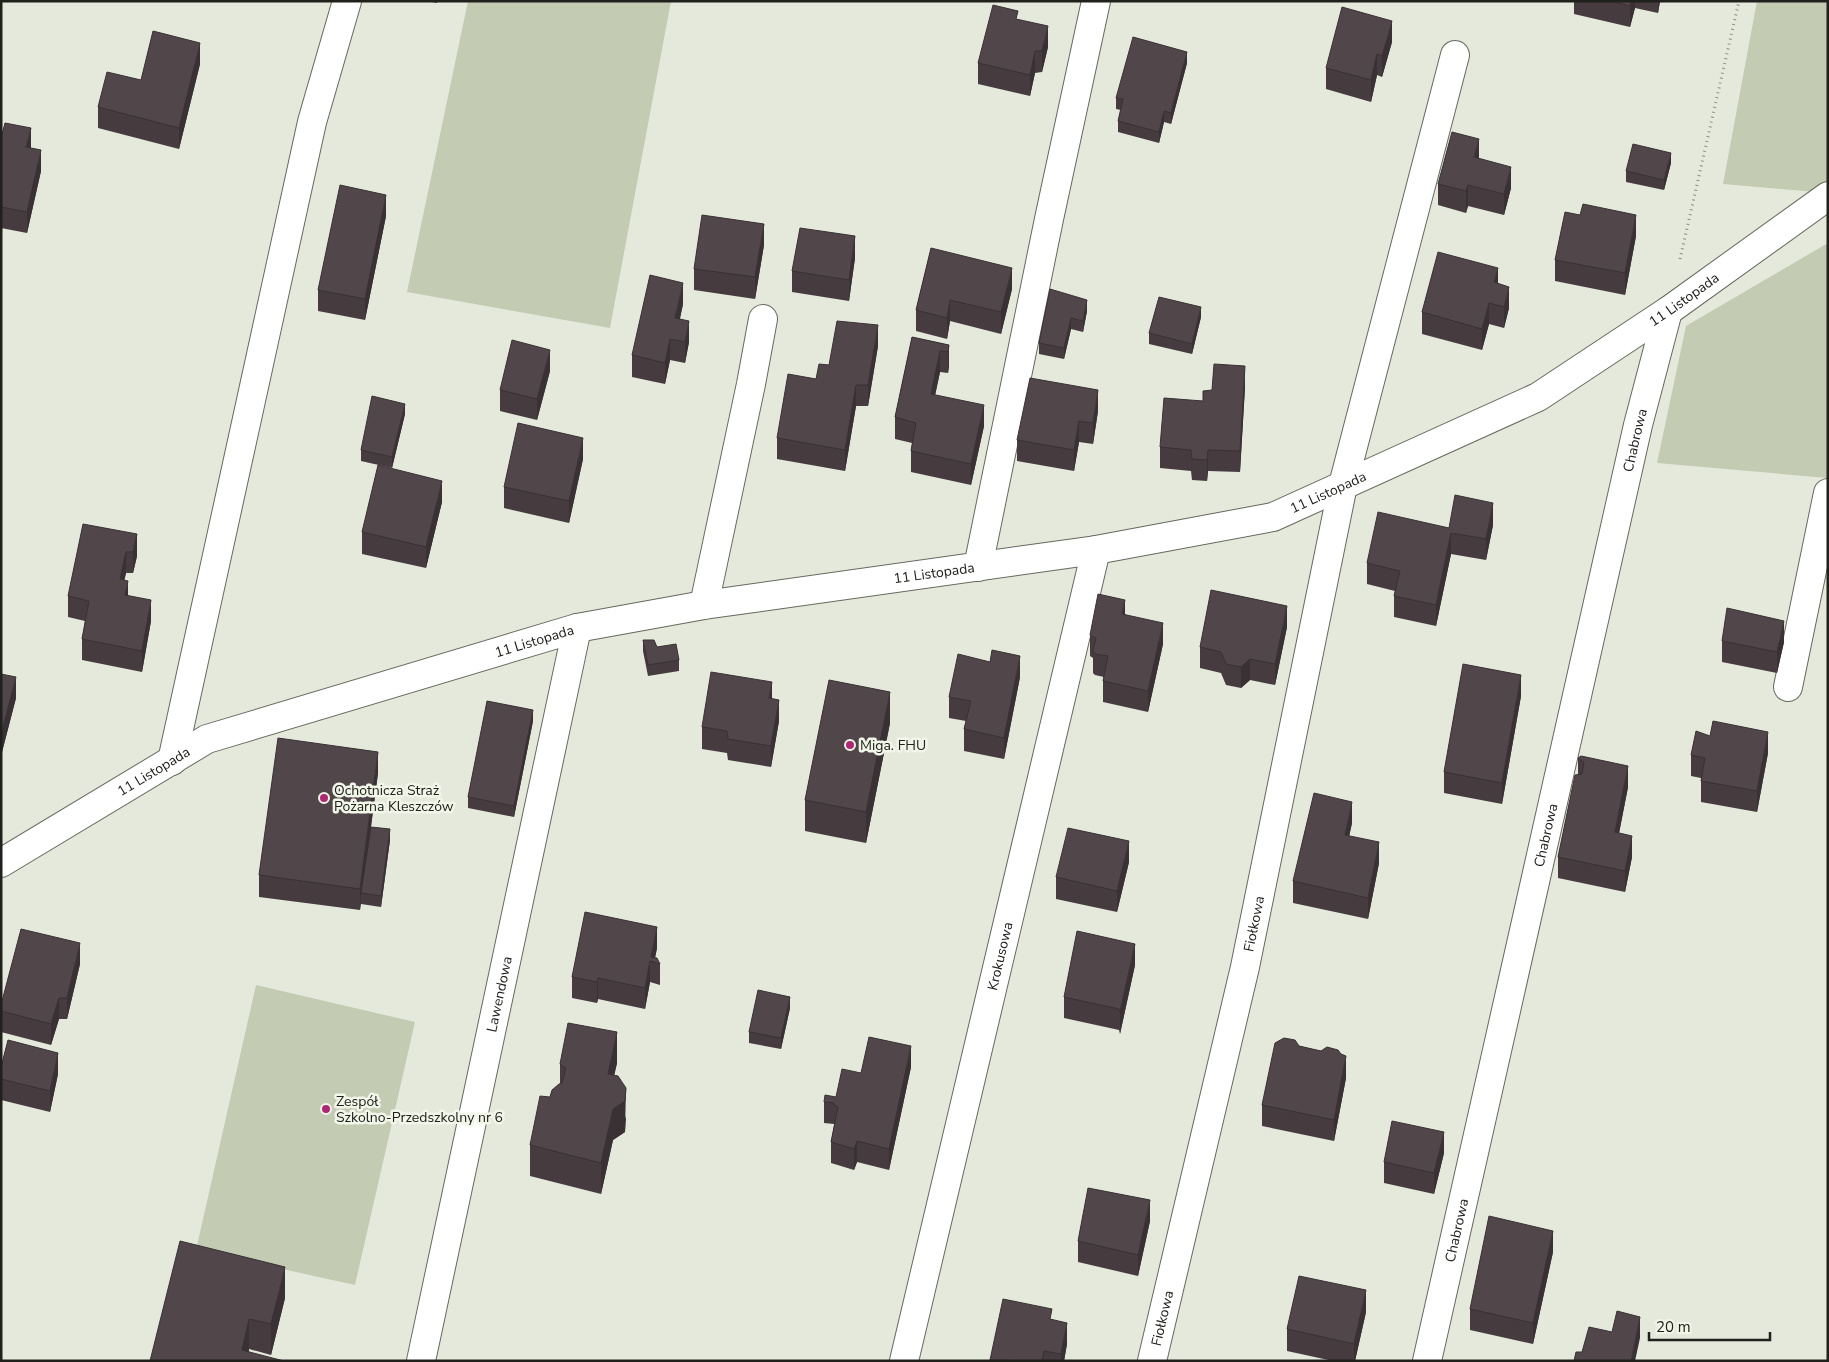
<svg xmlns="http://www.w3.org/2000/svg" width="1829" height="1362" font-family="'Nunito Sans',sans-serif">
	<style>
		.green { fill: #c4cbb3 }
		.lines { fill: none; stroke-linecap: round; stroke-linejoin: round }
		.minor-casing { stroke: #65695e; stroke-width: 30 }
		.path { stroke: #8a8c83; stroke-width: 3; stroke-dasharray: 1 4; stroke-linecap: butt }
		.minor { stroke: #fff; stroke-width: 28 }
		.wall { fill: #463c40 }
		.shaded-wall { fill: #393134 }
		.building { fill: #51464a; stroke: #393134 }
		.poi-dot { fill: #ac2872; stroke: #f2f6e9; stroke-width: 2 }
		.labels { text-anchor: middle; stroke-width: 5; stroke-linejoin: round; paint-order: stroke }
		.street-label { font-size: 14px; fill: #20211c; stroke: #f2f6e9 }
		.poi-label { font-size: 14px; fill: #20211c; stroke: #f2f6e9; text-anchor: start }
	</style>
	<rect width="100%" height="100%" fill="#e5e9dc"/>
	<path class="green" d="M468 1H671L610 328 407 292Z
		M1757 1H1828V193L1723 184Z
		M1828 243 1827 478 1657 463 1686 326Z
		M256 985 415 1022 355 1285 196 1250Z"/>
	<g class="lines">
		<defs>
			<g id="minor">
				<path d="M978 567 1049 219 1096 1"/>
				<path d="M704 605 751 384 763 319"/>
				<path d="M1788 687 1828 493"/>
				<path d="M172 761 312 122 347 1"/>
				<path id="s1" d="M1 863 207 739 577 628 704 605 1096 550 1273 517 1538 397 1668 311 1828 196"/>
				<path id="s2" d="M421 1361 577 628"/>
				<path id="s3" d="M904 1361 1096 550"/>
				<path id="s4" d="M1152 1361 1245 967 1343 485 1455 55"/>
				<path id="s5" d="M1427 1361 1638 425 1668 311"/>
			</g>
		</defs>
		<use href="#minor" class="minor-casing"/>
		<path class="path" d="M1680 259 1739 1"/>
		<use href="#minor" class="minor"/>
	</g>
	<path class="wall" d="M427 1H437V3Z
		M1574 1H1660L1658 13 1635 8 1630 27 1574 14Z
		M1018 19 1048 47 1042 72 1035 73 1030 96 978 84V63Z
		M1392 42 1382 77 1377 75 1371 102 1326 89V68Z
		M1187 63 1171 124 1164 122 1159 143 1118 132V121L1121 110 1116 109V98Z
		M200 64 179 149 98 128V107L141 80Z
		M1 138 31 148 41 171 27 233 1 228Z
		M1479 158 1511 188 1504 215 1468 206 1466 213 1438 205V184Z
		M1671 163 1664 190 1626 182V171Z
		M386 216 365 320 318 311V290Z
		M1636 236 1625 295 1555 281V260Z
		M764 245 755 299 694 290V269Z
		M931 248 1012 289 1001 334 950 321 947 339 916 331V310Z
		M855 258 849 301 792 292V271Z
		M1498 283 1509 308 1504 328 1489 324 1482 350 1422 334V312Z
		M1050 289 1087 311 1083 332 1071 329 1064 359 1039 354V343Z
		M683 304 680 319 689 342 685 363 670 360 665 384 632 377V355Z
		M1201 317 1192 354 1149 344V333Z
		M912 337 949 345V366L948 373 940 372 935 395 984 426 971 485 911 472V451L912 443 895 439V417Z
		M878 346 868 406H856L845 471 777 459V438L816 379 829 365Z
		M550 371 537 420 500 411V390Z
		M1245 387 1240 472 1208 471 1207 481 1192 480 1191 471 1160 468V447L1203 401Z
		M1098 411 1093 444 1079 442 1074 471 1017 461V440Z
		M405 414 392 468 361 461V450Z
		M583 459 569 523 504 508V487Z
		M442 502 426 568 362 554V532Z
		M1493 525 1486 560 1451 554 1436 626 1394 617V596L1395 591 1367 584V563L1449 528Z
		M137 534V556L133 573H126L124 580 128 596 151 621 142 672 82 660V639L85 621 68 617V596Z
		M1125 614 1163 644 1148 712 1103 702V681L1104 677 1095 675 1093 673V658L1090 656V635Z
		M1287 627 1275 685 1250 680 1241 688 1226 685 1221 673 1200 668V647Z
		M643 640 657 647 679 660V671L648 676 643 651Z
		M1722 641 1784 642 1777 673 1722 662Z
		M1 674 16 698 2 752H1Z
		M1020 677 1004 759 964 751V729L966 721 949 718V697Z
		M1521 696 1502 804 1444 793V772Z
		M772 698 779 721 771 767 728 760 727 753 702 749V727Z
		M533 721 514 817 468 808V797Z
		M890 723 866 843 805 831V800Z
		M1768 753 1757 812 1701 802V778L1691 776V755Z
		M1578 758 1628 787 1619 833 1632 857 1625 892 1558 878V857L1578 775Z
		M378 773 371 827 390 840 381 907 361 904 360 910 259 897V875Z
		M1352 823 1349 836 1379 863 1368 919 1293 903V881Z
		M1129 862 1117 912 1056 899V877Z
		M657 948 655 958 660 964V985L650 982 645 1009 598 999 597 1003 572 998V977Z
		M80 964 67 1019H59L51 1045 1 1032V1005Z
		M1135 965 1120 1034 1119 1030 1064 1018V997Z
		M790 1008 781 1049 749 1043V1032Z
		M1299 1046 1321 1051 1341 1054 1346 1078 1334 1141 1262 1126V1105Z
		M617 1063 614 1075 626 1119 625 1132 613 1140 601 1194 530 1176V1145L550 1097 560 1084V1064Z
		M1 1067 58 1074 50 1112 1 1100Z
		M911 1067 889 1170 857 1162 854 1170 831 1163V1142L834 1126V1124L824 1123V1102L836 1097 861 1073Z
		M1444 1153 1434 1194 1384 1183V1162Z
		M1150 1221 1138 1276 1078 1262V1241Z
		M1553 1252 1533 1344 1470 1330V1309Z
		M285 1298 271 1355 249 1349V1352L150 1361Z
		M1366 1312 1355 1361H1333L1287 1351V1329Z
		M1052 1319 1067 1344 1064 1361H990Z"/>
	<path class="shaded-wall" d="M1631 1H1635V8L1630 27V6Z
		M1658 1H1660L1658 13Z
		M1392 21V42L1382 77V56Z
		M1048 26V47L1042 72V51Z
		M200 43V64L179 149V128Z
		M1035 51V73L1030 96V75Z
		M1187 52V63L1171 124V113Z
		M1377 54V75L1371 102V80Z
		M1164 111V122L1159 143V132Z
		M31 128V149L26 147Z
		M1479 139V160L1474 157Z
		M41 150V171L27 233V212Z
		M1671 153V163L1664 190V180Z
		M1511 167V188L1504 215V194Z
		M1468 185V206L1466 213V191Z
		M386 195V216L365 320V299Z
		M1636 215V236L1625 295V273Z
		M764 224V245L755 299V277Z
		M855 236V258L849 301V280Z
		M1012 268V289L1001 334V312Z
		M1498 268V289L1494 282Z
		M683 283V304L675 339V318Z
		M1509 287V308L1504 328V307Z
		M950 300V321L947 339V318Z
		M1087 300V311L1083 332V321Z
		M1489 303V324L1482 350V329Z
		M1201 307V317L1192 354V344Z
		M1071 318V329L1064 359V348Z
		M689 321V342L685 363V342Z
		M878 325V346L868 406V385Z
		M670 339V360L665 384V363Z
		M949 345V366L948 373V352Z
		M550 350V371L537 420V399Z
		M940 351V372L931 415V394Z
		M1245 366V387L1240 472V451Z
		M856 385V406L845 471V450Z
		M1098 390V411L1093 444V423Z
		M405 404V414L392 468V457Z
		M984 405V426L971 485V464Z
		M1079 421V442L1074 471V450Z
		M583 438V459L569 523V501Z
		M1208 450V471L1207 481V460Z
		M442 481V502L426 568V547Z
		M1493 503V525L1486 560V539Z
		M1451 533V554L1436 626V605Z
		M137 534V556L133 573V552Z
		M126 552V573L120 601V579Z
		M128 581V603L125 595Z
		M151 600V621L142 672V651Z
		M1125 600V621L1122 614Z
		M1287 606V627L1275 685V664Z
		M1784 621V642L1777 673V652Z
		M1163 623V644L1148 712V691Z
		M1020 656V677L1004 759V738Z
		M1250 659V680L1241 688V667Z
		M1521 675V696L1502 804V783Z
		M16 677V698L2 752V731Z
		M772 682V704L769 698Z
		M890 692V723L866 843V812Z
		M779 700V721L771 767V746Z
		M533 710V721L514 817V806Z
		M1768 732V753L1757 812V791Z
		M378 752V773L362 893H361L360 910V889Z
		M1628 766V787L1615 854V832Z
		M1352 802V823L1345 856V835Z
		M390 829V840L381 907V896Z
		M1632 836V857L1625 892V871Z
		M1129 841V862L1117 912V891Z
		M1379 842V863L1368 919V898Z
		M657 927V948L654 962 651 957Z
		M80 943V964L67 1019V998Z
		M1135 944V965L1120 1034V1012Z
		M650 961V982L645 1009V988Z
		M598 978V999L597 1003V982Z
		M790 997V1008L781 1049V1038Z
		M59 998V1019L51 1045V1024Z
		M617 1032V1063L608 1104V1074Z
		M911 1046V1067L889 1170V1149Z
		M58 1053V1074L50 1112V1091Z
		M1346 1056V1078L1334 1141V1120Z
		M626 1088 625 1132 613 1140 601 1194V1163L613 1109Z
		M1444 1132V1153L1434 1194V1173Z
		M857 1141V1162L854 1170V1149Z
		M1150 1200V1221L1138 1276V1255Z
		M1553 1231V1252L1533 1344V1323Z
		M285 1267V1298L271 1355V1324Z
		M1366 1290V1312L1355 1361H1354V1344Z
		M1640 1317V1338L1635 1361H1631Z
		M249 1319V1349L246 1361 242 1350Z
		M1067 1323V1344L1064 1361H1061V1354Z"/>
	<path class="building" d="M1610 1H1631L1630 6Z
		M993 5 1018 11 1016 19 1048 26 1042 51H1035L1030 75 978 63Z
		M1342 7 1392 21 1382 56 1377 54 1371 80 1326 68Z
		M153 31 200 43 179 128 98 107 107 72 141 80Z
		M1133 37 1187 52 1171 113 1164 111 1159 132 1118 121 1123 99 1116 98Z
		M5 123 31 128 26 147 41 150 27 212 1 207V138Z
		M1452 132 1479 139 1474 157 1511 167 1504 194 1468 185 1466 191 1438 184Z
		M1633 144 1671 153 1664 180 1626 171Z
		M340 185 386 195 365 299 318 290Z
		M1583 204 1636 215 1625 273 1555 260 1565 212 1580 215Z
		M702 215 764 224 755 277 694 269Z
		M800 228 855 236 849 280 792 271Z
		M931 248 1012 268 1001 312 950 300 947 318 916 310Z
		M1438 252 1498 268 1494 282 1509 287 1504 307 1489 303 1482 329 1422 312Z
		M650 275 683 283 675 318 689 321 685 342 670 339 665 363 632 355Z
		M1050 289 1087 300 1083 321 1071 318 1064 348 1039 343Z
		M1159 297 1201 307 1192 344 1149 333Z
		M837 321 878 325 868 385H856L845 450 777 438 788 374 816 379 819 364 829 365Z
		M912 337 949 345 948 352 940 351 931 394 984 405 971 464 911 451 916 423 895 417Z
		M512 340 550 350 537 399 500 390Z
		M1214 364 1245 366 1240 451 1208 450 1207 460 1192 459 1191 450 1160 447 1164 398 1203 401V391L1212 390Z
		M1030 378 1098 390 1093 423 1079 421 1074 450 1017 440Z
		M372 396 405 404 392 457 361 450Z
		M518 423 583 438 569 501 504 487Z
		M378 465 442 481 426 547 362 532Z
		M1455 495 1493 503 1486 539 1451 533 1436 605 1394 596 1400 571 1367 563 1378 512 1449 528Z
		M83 524 137 534 133 552H126L120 579 128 581 125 595 151 600 142 651 82 639 89 601 68 596Z
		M1211 590 1287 606 1275 664 1250 659 1241 667 1226 664 1221 652 1200 647Z
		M1098 594 1125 600 1122 614 1163 623 1148 691 1103 681 1108 656 1095 654 1093 651 1096 638 1090 635Z
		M1727 608 1784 621 1777 652 1722 641Z
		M643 640H654L657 647 676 644 679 660 648 665Z
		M992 650 1020 656 1004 738 964 729 971 701 949 697 958 654 990 662Z
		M1463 664 1521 675 1502 783 1444 772Z
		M711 672 772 682 769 698 779 700 771 746 728 739 727 731 702 727Z
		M1 674 16 677 2 731H1Z
		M829 680 890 692 866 812 805 800Z
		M487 701 533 710 514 806 468 797Z
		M1713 721 1768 732 1757 791 1701 781 1705 758 1691 755 1696 731 1710 736Z
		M278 738 378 752 360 889 259 875Z
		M1581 756 1628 766 1615 832 1632 836 1625 871 1558 857 1575 775 1582 774 1584 762 1578 758Z
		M1314 793 1352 802 1345 835 1379 842 1368 898 1293 881Z
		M371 827 390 829 381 896 361 893Z
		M1068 828 1129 841 1117 891 1056 877Z
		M585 912 657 927 651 957 657 958 660 964 650 961 645 988 598 978 597 982 572 977Z
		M21 929 80 943 67 998H59L51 1024 1 1011V1005Z
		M1077 931 1135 944 1120 1012 1119 1009 1064 997Z
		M758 990 790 997 781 1038 749 1032Z
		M568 1023 617 1032 608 1074 618 1076 626 1088 625 1101 613 1109 601 1163 530 1145 540 1096 550 1097 552 1090 559 1084 562 1083 566 1068 560 1064Z
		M869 1037 911 1046 889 1149 857 1141 854 1149 831 1142 838 1107 834 1105V1103L824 1102 825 1095 836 1097 842 1069 861 1073Z
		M1284 1038 1295 1040 1299 1046 1321 1051 1327 1047 1338 1050 1341 1054 1346 1056 1334 1120 1262 1105 1275 1043Z
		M8 1040 58 1053 50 1091 1 1079V1067Z
		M1392 1121 1444 1132 1434 1173 1384 1162Z
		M1088 1188 1150 1200 1138 1255 1078 1241Z
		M1489 1216 1553 1231 1533 1323 1470 1309Z
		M180 1241 285 1267 271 1324 249 1319 242 1350 284 1361H150Z
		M1299 1276 1366 1290 1354 1344 1287 1329Z
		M1003 1299 1052 1309 1050 1319 1067 1323 1061 1354 1044 1351 1042 1361 990 1360Z
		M1617 1311 1640 1317 1631 1361H1574L1576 1352H1582L1589 1327 1612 1332Z"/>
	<g class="poi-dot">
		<circle cx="850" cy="745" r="5"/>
		<circle cx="324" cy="798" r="5"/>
		<circle cx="326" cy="1109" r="5"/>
	</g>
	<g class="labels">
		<g class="street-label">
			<text dy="5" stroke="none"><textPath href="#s1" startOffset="1798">11 Listopada</textPath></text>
			<text dy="5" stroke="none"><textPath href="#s5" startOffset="944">Chabrowa</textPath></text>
			<text dy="5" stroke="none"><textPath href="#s1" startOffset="1392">11 Listopada</textPath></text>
			<text dy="5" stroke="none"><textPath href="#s1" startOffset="988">11 Listopada</textPath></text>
			<text dy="5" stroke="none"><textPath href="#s1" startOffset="582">11 Listopada</textPath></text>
			<text dy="5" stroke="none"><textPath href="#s1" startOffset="178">11 Listopada</textPath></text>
			<text dy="5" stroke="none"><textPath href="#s5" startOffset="539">Chabrowa</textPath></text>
			<text dy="5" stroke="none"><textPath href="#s4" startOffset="449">Fiołkowa</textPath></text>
			<text dy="5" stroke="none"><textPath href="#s3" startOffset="416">Krokusowa</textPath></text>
			<text dy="5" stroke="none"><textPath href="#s2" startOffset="375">Lawendowa</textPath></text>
			<text dy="5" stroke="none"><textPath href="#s5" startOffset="134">Chabrowa</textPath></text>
			<text dy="5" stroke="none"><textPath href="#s4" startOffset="44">Fiołkowa</textPath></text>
		</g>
		<g class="poi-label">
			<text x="860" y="750">Miga. FHU</text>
			<text x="334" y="795">Ochotnicza Straż<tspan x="334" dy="16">Pożarna Kleszczów</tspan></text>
			<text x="336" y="1106">Zespół<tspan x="336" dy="16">Szkolno-Przedszkolny nr 6</tspan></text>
		</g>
	</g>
	<rect width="1829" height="1362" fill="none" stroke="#20211c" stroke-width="5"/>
	<path d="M1649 1332v8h121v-8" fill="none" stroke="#20211c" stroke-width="2.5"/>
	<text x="1656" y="1332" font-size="15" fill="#20211c" stroke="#f2f6e9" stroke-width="4" paint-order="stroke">20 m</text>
</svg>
